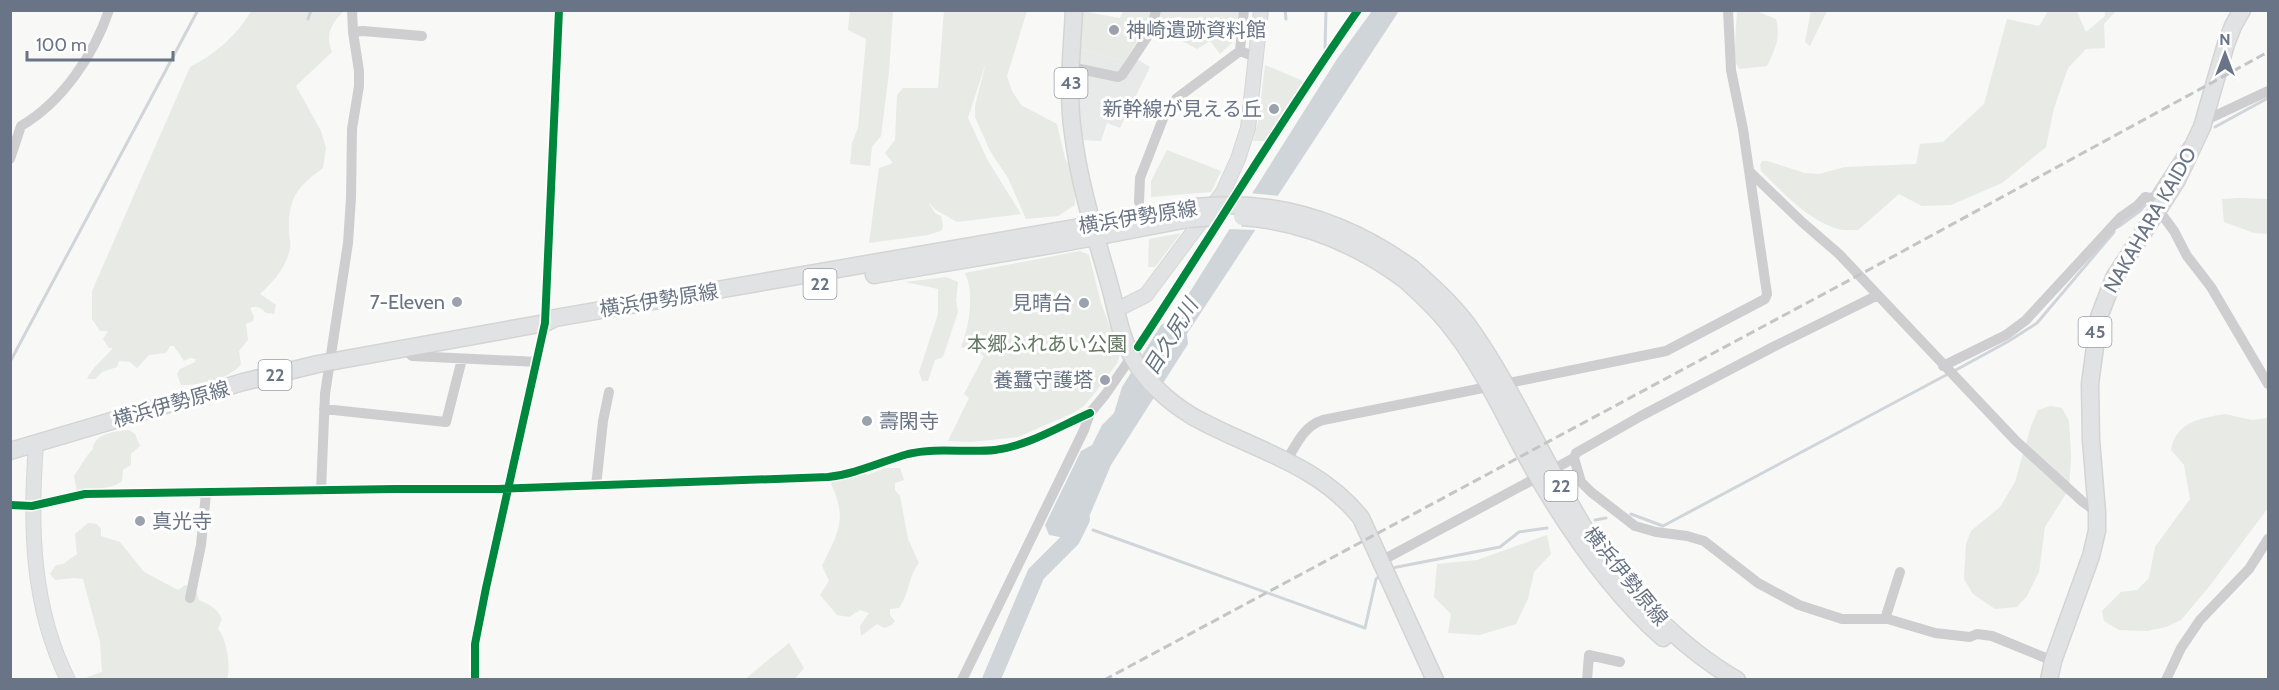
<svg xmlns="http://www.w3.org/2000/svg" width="2279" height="690" font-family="Cabin,'Noto Sans JP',sans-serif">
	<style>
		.built { fill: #e8e9e9 }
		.green { fill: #e7eae5 }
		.water { fill: #d0d5d9 }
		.pier { fill: #f8f8f7 }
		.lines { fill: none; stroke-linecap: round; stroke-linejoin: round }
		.stream { stroke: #d0d5d9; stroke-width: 3 }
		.river { stroke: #d0d5d9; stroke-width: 18 }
		.secondary-casing { stroke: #d5d6d6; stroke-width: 16 }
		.primary-casing { stroke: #d4d4d5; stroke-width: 19 }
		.street { stroke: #ceced0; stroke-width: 10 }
		.secondary { stroke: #e1e2e3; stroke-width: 14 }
		.primary { stroke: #e1e2e3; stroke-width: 16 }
		.rail { stroke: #c4c5c7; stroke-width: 3; stroke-dasharray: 9 4.5; stroke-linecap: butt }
		.primary-bridge-casing { stroke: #d4d4d5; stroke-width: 19; stroke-linecap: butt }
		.primary-bridge { stroke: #e1e2e3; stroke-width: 16 }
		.cycleway-casing { stroke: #fff; stroke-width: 11 }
		.cycleway { stroke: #00873e; stroke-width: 8 }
		.poi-dot { fill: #9ba2ae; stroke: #fff; stroke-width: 2 }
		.labels { text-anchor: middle; stroke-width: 6; stroke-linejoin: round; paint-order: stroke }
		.shield { fill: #fff; stroke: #969eaa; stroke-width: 1.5 }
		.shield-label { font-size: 18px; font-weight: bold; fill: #697486 }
		.poi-label { font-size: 20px; fill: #697486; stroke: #fff; text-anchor: end }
		.street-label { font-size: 20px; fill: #697486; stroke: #fff }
		.park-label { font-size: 20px; fill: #647863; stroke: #fff }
		.water-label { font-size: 21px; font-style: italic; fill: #657581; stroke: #fff }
	</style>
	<rect width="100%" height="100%" fill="#f8f8f7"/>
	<path class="built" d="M1078 49 1125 61 1130 55 1150 67 1120 128 1107 123 1101 141 1081 140Z"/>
	<path class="green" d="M252 10 344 11C331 23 325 35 332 52L296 86 321 131 326 148 323 168C298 186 288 198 289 230 289 237 292 246 289 253 284 270 272 283 260 294L276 305 274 314 266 313C261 308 257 305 250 308L254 317 253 321 246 324 248 340 239 351 241 364C232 378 198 386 181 385L177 374 180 369 195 362 196 359 190 358 184 361 174 346H170L166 353 149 355 137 368 130 362 119 361 117 367 102 372 95 379H87C92 367 104 359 113 348H109L103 339 108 331H100L92 319V291L190 67C216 54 237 35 252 10Z
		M850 11H893L889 72 881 136 872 147 870 166 850 164 852 143 858 128 866 39 848 30Z
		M944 11H1027L1007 76 1012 91 1021 105 1057 124 1065 158 1075 178V205L1058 216 1026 219 1008 178 990 151 975 117V106L986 62 968 118 987 159 1021 214 957 222 936 210 928 202 935 213 941 216 943 226 941 231 928 235 869 243 879 168 893 163 885 153 895 140 897 95 903 88H938Z
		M1081 11 1120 18 1123 11H1239L1234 41 1220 54 1210 41 1197 49 1155 26 1146 27 1125 61 1078 49Z
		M1737 11H1756L1776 19C1781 37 1775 50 1767 66L1740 69 1734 61Z
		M1811 11H1827L1810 46 1805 42Z
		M2048 11H2078L2077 12 2086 32 2105 16V11H2116L2104 24 2105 48 2086 49 2068 68 2054 108 2046 147 2002 183 1951 205 1922 206 1899 194 1858 230C1850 230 1842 231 1835 228 1805 218 1783 192 1761 171L1760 165 1762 161H1767L1805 173 1819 174 1845 167 1916 164 1920 144 1943 142 1984 104 2007 19 2039 26Z
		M1265 65 1301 80 1304 84 1269 136 1265 141H1253L1258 121Z
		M1167 150 1221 171 1211 192 1151 197V181Z
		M2239 198 2268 199V234L2254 233 2224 222 2222 199Z
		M1181 233 1155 267H1148L1149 239Z
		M1080 251 1089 255 1101 303 1110 327 1116 333 1121 347 1118 362 1095 393 1084 406 1073 413 1018 437 971 442 948 441 969 398 964 394 984 356 961 347C969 327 975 293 965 273Z
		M946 277 958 282 956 301 958 312 943 357 935 360 928 381H922L919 372 938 314V289L905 282Z
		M2050 406 2062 408 2069 421 2071 457 2069 489 2045 527 2039 572 2027 596 2017 607 1995 609 1973 594 1964 579 1966 544 1971 531 2000 507 2015 482 2031 426 2038 410Z
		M2225 414 2252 420 2268 418V508L2208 588 2181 620 2166 627 2147 631 2119 630 2104 621 2102 611 2121 592 2137 590 2149 578 2155 547 2190 499 2184 465 2171 450C2176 422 2200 418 2225 414Z
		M129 430 135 434 140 446 131 454V465L123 470 122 481C109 491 92 487 77 492L74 476C81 466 85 457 93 449 93 434 115 431 129 430Z
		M886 468H900L904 480 895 483V490L900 496 908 539 919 563C908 576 910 593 899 608L890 609V615L895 621 892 625 884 628 877 624 861 636 860 626 869 613 860 610 849 617 837 615 820 595 829 581 822 566C838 532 848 520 831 484L836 476 859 470 867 475Z
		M88 523 97 524 101 529V536L120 542 144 572 178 590 185 585 195 587 199 600C210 605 217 608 222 619L218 629C227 639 231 667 227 679H88L87 677 102 672 100 642 83 579 74 578 55 580 50 574 56 565 63 564 77 554 75 534Z
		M1547 535 1551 554 1534 572 1528 599 1516 624 1480 635 1448 633 1451 614 1434 597 1437 564 1477 560Z
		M789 643 804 668 795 679H745Z"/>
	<path class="water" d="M1372 11H1399L1187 334 1188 344 1111 465 1081 536 1071 539 1049 535 1045 525 1081 451 1092 445 1102 425 1114 413 1122 387 1161 325 1174 317 1337 59Z"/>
	<path class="pier" d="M1249 193 1280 196 1258 230 1226 229Z"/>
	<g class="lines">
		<path class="stream" d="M1285 10 1286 19
			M308 19 311 10
			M1325 48 1326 10
			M2215 127 2268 98
			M2152 194 2185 143
			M2118 227 2140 211 2145 205
			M10 362 198 10
			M1954 371 2009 341 2037 323 2114 232
			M1631 514 1663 526 1948 374
			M1595 520 1606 518
			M1093 530 1365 628 1376 579 1380 576
			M1392 568 1500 547 1519 532 1547 528"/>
		<path class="river" d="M991 680 1036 574 1071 539 1081 519"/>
		<defs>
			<path id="secondary" d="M1116 310 1146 295 1223 192 1238 159 1248 128 1261 10
				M36 444C30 524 31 606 68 680"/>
			<path id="primary" d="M1074 10C1072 51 1067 93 1073 133 1079 184 1095 233 1109 283 1116 307 1120 338 1134 360 1148 383 1169 402 1192 416 1250 449 1318 463 1361 518L1435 680
				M1413 269C1432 286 1451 303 1467 324 1514 389 1545 466 1588 534 1622 588 1681 648 1737 680
				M874 275 1063 243 1188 219
				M1404 279C1422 295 1440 312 1454 331 1488 375 1510 429 1538 477 1572 535 1612 593 1663 638
				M10 451 243 382 318 364 545 323 555 318 1196 207
				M2049 680 2053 661 2091 556 2097 531V512L2091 440 2090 384 2099 317 2114 278 2177 180 2202 127 2226 44 2233 26 2242 10"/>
		</defs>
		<use href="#secondary" class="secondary-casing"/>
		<use href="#primary" class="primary-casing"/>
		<path class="street" d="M353 32 363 31 422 36
			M1240 51 1244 10
			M1071 67 1118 77 1122 75 1151 31 1156 10
			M2204 121 2268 91
			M10 159 21 126C62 102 94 55 109 10
			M1749 171 1802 222 1839 254 2016 441 2083 502 2097 512
			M1139 202 1140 178 1166 111 1177 98 1240 51 1256 57
			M2157 208 2174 231 2187 256 2211 287 2268 384
			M404 348 412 356 537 362
			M1943 366 2006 335 2026 320 2121 217 2138 205 2145 197 2164 200
			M1504 384 1666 351 1765 299 1767 294 1743 129 1731 70 1728 10
			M324 409 446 422 462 359
			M1574 458 1581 482 1591 492 1635 526 1656 532 1687 536 1704 541 1758 583 1799 605 1842 619H1888L1935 633 1970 637 1977 634 1992 636 2053 661
			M1287 460C1297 443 1304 426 1323 420L1488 387
			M1552 470 1574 458 1576 453 1641 416 1773 347 1878 295
			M596 486 603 421 609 392
			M321 491 325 394 348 243 351 198 352 129 359 86V71L353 32 352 10
			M10 505 32 506 85 494 395 489H497L828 477C856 474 880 462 908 454 936 447 967 453 995 450 1028 446 1060 426 1090 413
			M1381 561 1538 477
			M190 598 201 545 206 493
			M1885 619 1900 572
			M475 680V644L486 588 545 323 559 10
			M962 680 1084 430 1090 413 1105 395 1132 356
			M1587 680 1589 655 1620 662
			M2166 680 2181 648 2200 620 2249 569 2268 539"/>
		<use href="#secondary" class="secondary"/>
		<use href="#primary" class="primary"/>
		<path class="rail" d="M1104 680 1872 268 2268 52"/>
		<defs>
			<path id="primary-bridge" d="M1196 207C1277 198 1348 222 1413 269
				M1242 217C1301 221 1356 244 1404 279
				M1188 219 1216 217"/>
		</defs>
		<use href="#primary-bridge" class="primary-bridge-casing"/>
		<use href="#primary-bridge" class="primary-bridge"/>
		<defs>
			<path id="cycleway" d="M1138 347C1212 235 1281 120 1358 10
				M10 505 32 506 85 494 395 489H497L828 477C856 474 880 462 908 454 936 447 967 453 995 450 1028 446 1060 426 1090 413
				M475 680V644L486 588 545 323 559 10"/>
		</defs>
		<use href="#cycleway" class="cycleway-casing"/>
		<use href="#cycleway" class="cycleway"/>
	</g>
	<g class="poi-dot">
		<circle cx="1114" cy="30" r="6"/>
		<circle cx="1274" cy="109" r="6"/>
		<circle cx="457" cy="302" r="6"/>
		<circle cx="1084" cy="303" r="6"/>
		<circle cx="1105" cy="380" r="6"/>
		<circle cx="867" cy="421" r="6"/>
		<circle cx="140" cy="521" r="6"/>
	</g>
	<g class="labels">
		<g class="shield">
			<rect x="1054.5" y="68" width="33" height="30" rx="4.5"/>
			<rect x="803.5" y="269" width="33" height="30" rx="4.5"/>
			<rect x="2078.5" y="317" width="33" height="30" rx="4.5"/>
			<rect x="258.5" y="360" width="33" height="30" rx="4.5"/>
			<rect x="1544.5" y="471" width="33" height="30" rx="4.5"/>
		</g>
		<g class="shield-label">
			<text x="1071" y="89">43</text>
			<text x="820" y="290">22</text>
			<text x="2095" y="338">45</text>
			<text x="275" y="381">22</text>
			<text x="1561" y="492">22</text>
		</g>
		<g class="poi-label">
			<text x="1126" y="37" text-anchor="start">神崎遺跡資料館</text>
			<text x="1262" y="116">新幹線が見える丘</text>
			<text x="445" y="309">7-Eleven</text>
			<text x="1072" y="310">見晴台</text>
			<text x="1093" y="387">養蠶守護塔</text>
			<text x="879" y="428" text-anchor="start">壽閑寺</text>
			<text x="152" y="528" text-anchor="start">真光寺</text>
		</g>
		<g class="street-label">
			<text transform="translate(1138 217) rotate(-9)" y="7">横浜伊勢原線</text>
			<text transform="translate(2150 220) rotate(-60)" y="7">NAKAHARA KAIDO</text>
			<text transform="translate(659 300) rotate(-9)" y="7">横浜伊勢原線</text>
			<text transform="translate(171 404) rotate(-16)" y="7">横浜伊勢原線</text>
			<text transform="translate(1626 576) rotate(51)" y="7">横浜伊勢原線</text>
		</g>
		<g class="park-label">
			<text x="1047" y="351">本郷ふれあい公園</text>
		</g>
		<g class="water-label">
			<text transform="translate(1171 337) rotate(-59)" y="7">目久尻川</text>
		</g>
	</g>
	<rect width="2279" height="690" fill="none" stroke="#697486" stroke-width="24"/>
	<g transform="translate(2225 54)" stroke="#ffffff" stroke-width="4.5" paint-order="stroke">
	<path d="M0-4.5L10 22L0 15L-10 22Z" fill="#697486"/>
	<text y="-9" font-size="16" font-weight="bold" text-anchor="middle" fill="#697486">N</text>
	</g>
	<path d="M27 51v9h146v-9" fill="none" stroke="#697486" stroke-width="3"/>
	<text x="36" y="51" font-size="18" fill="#697486" stroke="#ffffff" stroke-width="4.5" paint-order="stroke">100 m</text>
</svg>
